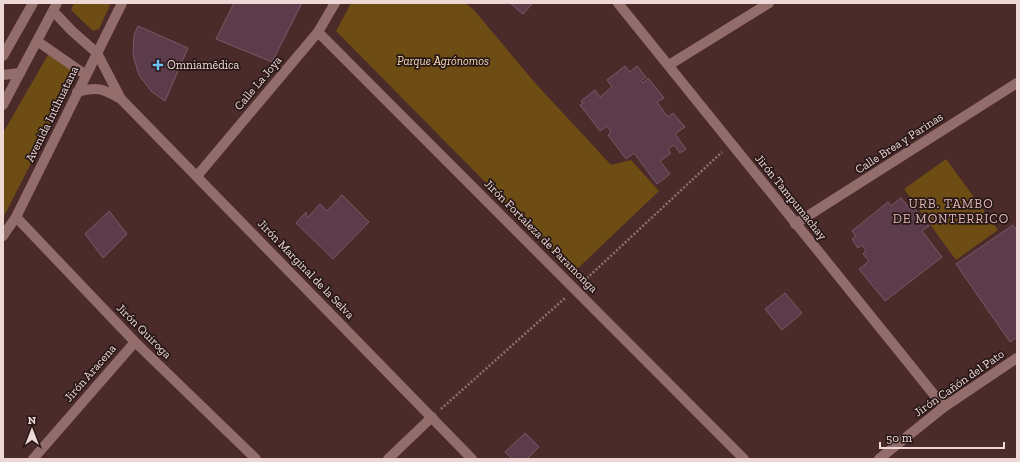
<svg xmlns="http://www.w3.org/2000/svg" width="1020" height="462" font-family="'Zilla Slab',serif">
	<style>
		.green { fill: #6d4d14 }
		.building { fill: #5c3c4a; stroke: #7a5867 }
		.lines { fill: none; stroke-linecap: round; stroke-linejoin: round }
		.path { stroke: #8c6f6f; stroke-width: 2.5; stroke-dasharray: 2 2; stroke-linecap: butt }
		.minor { stroke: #936d6c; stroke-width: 10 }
		.tertiary { stroke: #936d6c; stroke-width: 10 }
		.secondary { stroke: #936d6c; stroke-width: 10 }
		.poi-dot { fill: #6fc2f4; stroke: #271817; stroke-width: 1.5 }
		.labels { text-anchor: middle; stroke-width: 3.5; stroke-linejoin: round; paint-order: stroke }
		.park-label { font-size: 12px; font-style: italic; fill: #f6dab2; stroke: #271817 }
		.poi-label { font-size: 12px; fill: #eed8d7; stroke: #271817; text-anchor: start }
		.street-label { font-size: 12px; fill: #eed8d7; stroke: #271817 }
		.neighbourhood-label { font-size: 13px; letter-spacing: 1px; fill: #e1b6b6; stroke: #271817 }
	</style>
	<rect width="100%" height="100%" fill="#4b2a2a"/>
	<path class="green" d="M74 3H111L99 29 93 31 71 10Z
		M351 3H465L473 9 536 84 611 165 631 160 659 191 574 272 336 31Z
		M49 53 76 72V75L3 218V133Z
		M946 159 998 230 956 260 904 189Z"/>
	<path class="building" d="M234 3H302L272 62 216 39Z
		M510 3H533L523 14Z
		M138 26 188 48 165 101 151 91 139 75 133 55 134 35Z
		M625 66 630 72 637 66 646 77 641 81 643 83 648 78 664 98 657 102 668 117 673 113 685 127 675 134 686 149 680 153 674 145 668 149 671 153 660 161 670 174 657 184 634 153 626 159 608 135 611 132 607 126 600 131 580 105 583 103 581 101 595 90 600 97 612 87 607 80Z
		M342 195 369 222 333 259 296 223 306 212 307 218 320 204 327 211Z
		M901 198 911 210 914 208 929 226 922 231 942 257 885 301 859 269 869 261 863 254 866 251 862 245 858 248 852 239 856 236 852 231 888 202 891 206Z
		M109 211 127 234 103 258 85 234Z
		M1013 225 1017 231V337L1010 342 956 264Z
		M785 293 802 313 782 330 765 309Z
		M525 433 539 447 527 459H512L505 452Z"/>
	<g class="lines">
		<path class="path" d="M584 281 722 152
			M441 409 565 298"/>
		<path class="minor" d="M618 3 944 407
			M318 32 744 459
			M97 53 121 99
			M669 65 769 3
			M3 75 20 73
			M77 92C98 86 103 89 121 99L472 459
			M197 176 318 32 335 3
			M16 217 135 342 256 459
			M795 224 1017 83
			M33 459 135 342
			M388 459 432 417
			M879 459 944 407 1017 358"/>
		<path class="tertiary" d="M3 56 33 3"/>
		<path class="secondary" d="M53 11 72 31 97 53
			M37 41 86 75
			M3 105 57 3
			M3 236 16 217 122 3"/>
	</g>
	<path class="poi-dot" d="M156 59h4v4h4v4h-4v4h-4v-4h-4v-4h4z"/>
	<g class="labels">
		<g class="park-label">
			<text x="443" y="65">Parque Agrónomos</text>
		</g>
		<g class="poi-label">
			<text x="167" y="69">Omniamēdica</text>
		</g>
		<g class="street-label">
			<text transform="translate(258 83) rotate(-50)" y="4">Calle La Joya</text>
			<text transform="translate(52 114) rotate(-64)" y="4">Avenida Intihuatana</text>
			<text transform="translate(899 143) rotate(-33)" y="4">Calle Brea y Parinas</text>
			<text transform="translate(791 197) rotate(51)" y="4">Jirón Tampumachay</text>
			<text transform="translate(541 236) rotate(45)" y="4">Jirón Fortaleza de Paramonga</text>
			<text transform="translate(306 269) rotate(46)" y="4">Jirón Marginal de la Selva</text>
			<text transform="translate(144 331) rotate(45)" y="4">Jirón Quiroga</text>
			<text transform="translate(90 373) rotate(-49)" y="4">Jirón Aracena</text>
			<text transform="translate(959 383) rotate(-35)" y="4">Jirón Cañón del Pato</text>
		</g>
		<g class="neighbourhood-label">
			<text x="951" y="208">URB. TAMBO<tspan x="951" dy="15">DE MONTERRICO</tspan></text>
		</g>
	</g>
	<rect width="1020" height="462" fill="none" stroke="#eed8d7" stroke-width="8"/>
	<g transform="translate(32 430)" stroke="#271817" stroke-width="3" paint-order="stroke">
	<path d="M0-3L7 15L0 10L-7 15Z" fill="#eed8d7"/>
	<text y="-6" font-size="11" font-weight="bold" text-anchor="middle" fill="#eed8d7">N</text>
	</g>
	<path d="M880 442v6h124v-6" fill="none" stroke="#eed8d7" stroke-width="2"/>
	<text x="886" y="442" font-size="12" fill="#eed8d7" stroke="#271817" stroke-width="3" paint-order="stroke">50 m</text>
</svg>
